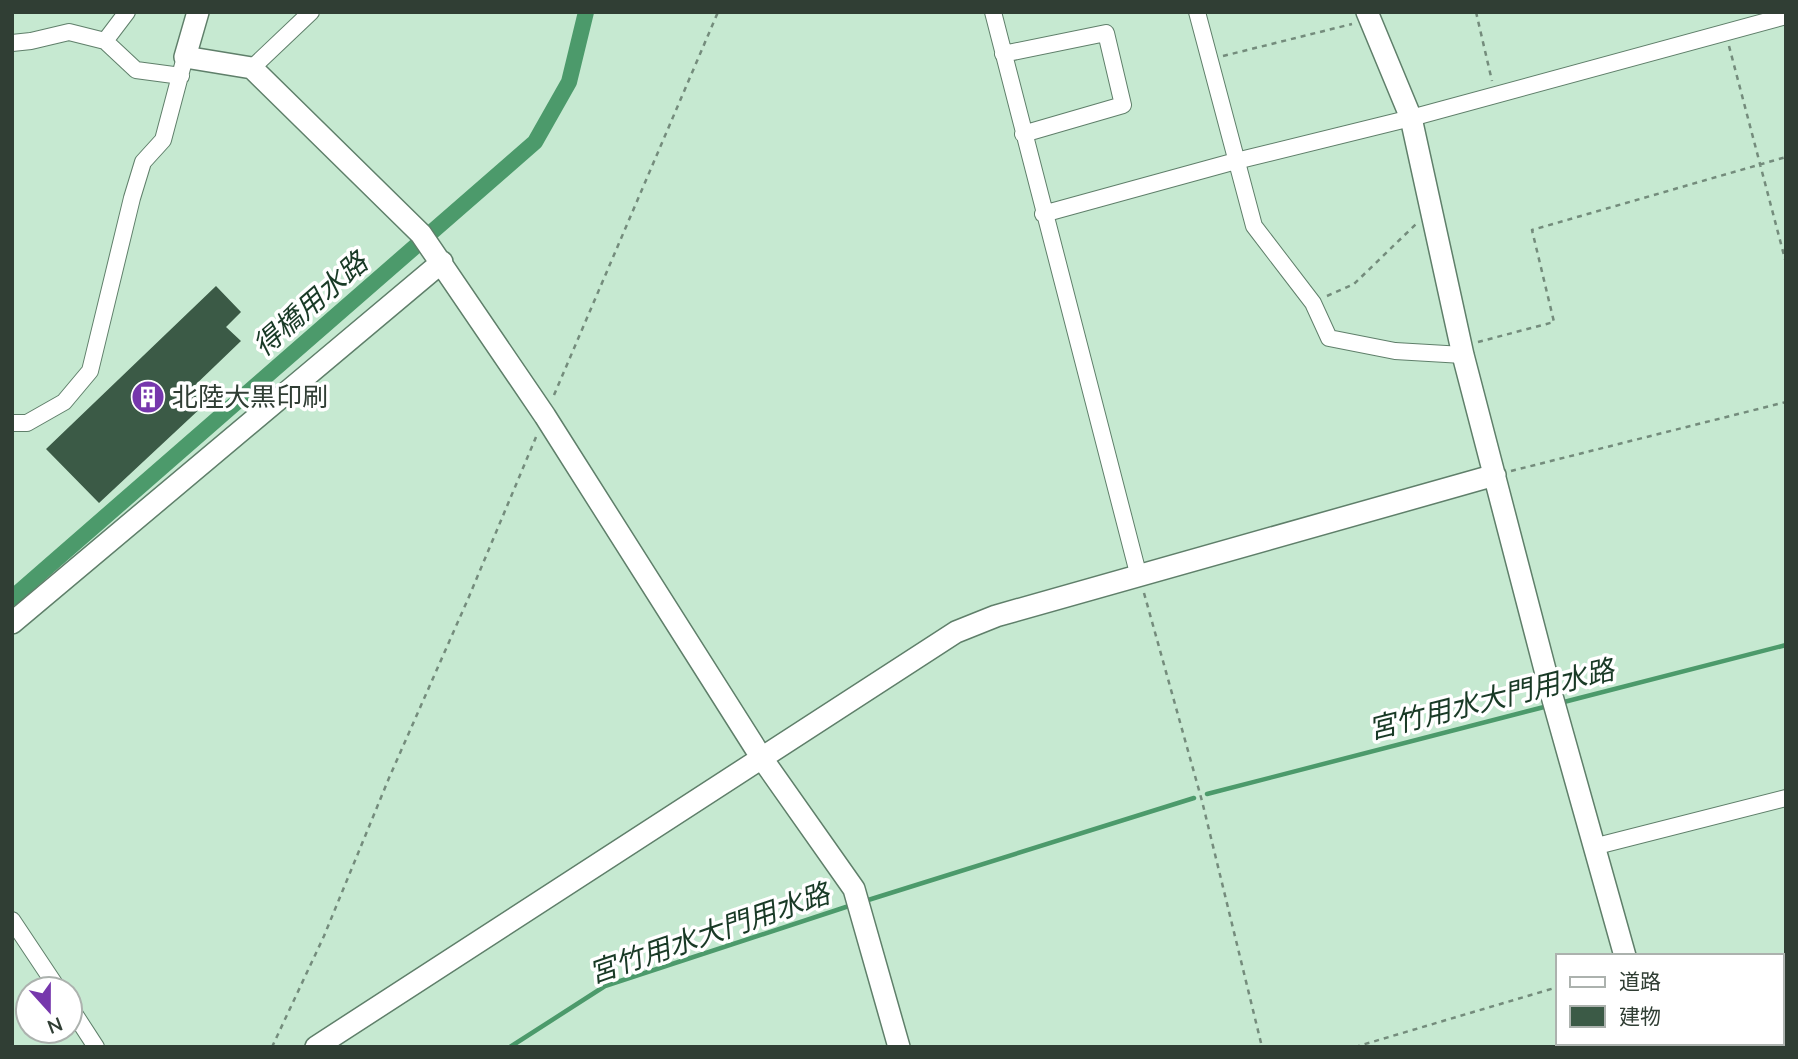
<svg xmlns="http://www.w3.org/2000/svg" width="1798" height="1059" font-family="Mulish,'Noto Sans JP',sans-serif">
	<style>
		.lines { fill: none; stroke-linecap: round; stroke-linejoin: round }
		.stream { stroke: #4c9a6b; stroke-width: 4.5 }
		.canal { stroke: #4c9a6b; stroke-width: 16 }
		.building { fill: #3b5a46 }
		.minor-casing { stroke: #5f7f6a; stroke-width: 18 }
		.tertiary-casing { stroke: #5f7f6a; stroke-width: 24 }
		.path { stroke: #748c7c; stroke-width: 2.5; stroke-dasharray: 5 5; stroke-linecap: butt }
		.minor { stroke: #fff; stroke-width: 16 }
		.tertiary { stroke: #fff; stroke-width: 21 }
		.labels { text-anchor: middle; stroke-width: 7; stroke-linejoin: round; paint-order: stroke }
		.poi-label { font-size: 26px; fill: #303e34; stroke: #fff; text-anchor: start }
		.water-label { font-size: 28px; font-style: italic; fill: #193a26; stroke: #fff }
	</style>
	<rect width="100%" height="100%" fill="#c6e9d1"/>
	<g class="lines">
		<path class="stream" d="M1560 703 1786 645
			M1207 794 1548 706
			M865 901 1194 798
			M510 1047 605 986 852 905"/>
		<path class="canal" d="M12 598 535 142 569 82 586 12"/>
	</g>
	<path class="building" d="M216 286 241 312 226 327 241 341 190 390 204 405 99 503 46 449Z"/>
	<g class="lines">
		<defs>
			<path id="minor" d="M993 12 1139 577
				M1197 12 1254 226 1313 303 1329 338 1395 351 1463 355
				M105 41 127 12
				M12 43 31 41 69 32 105 41 136 70 181 76
				M1003 54 1106 33 1123 105 1023 134
				M252 68 311 12
				M1043 214 1236 161 1411 118 1786 16
				M12 423H27L64 402 90 371 132 198 143 162 163 140 185 57
				M1593 847 1786 798
				M12 920 58 989
				M70 1007 96 1047"/>
			<path id="tertiary" d="M198 12 185 57 252 68 421 234 545 416 761 757 854 889 899 1047
				M1367 12 1411 118 1463 355 1550 689 1625 956
				M12 623 442 262
				M1645 1043 1646 1047
				M316 1047 956 632 996 616 1495 475"/>
		</defs>
		<use href="#minor" class="minor-casing"/>
		<use href="#tertiary" class="tertiary-casing"/>
		<path class="path" d="M1476 12 1492 81
			M1729 46 1786 263
			M1223 56 1352 24
			M1327 296 1354 284 1416 224
			M1478 342 1554 322 1532 230 1786 157
			M554 395 718 12
			M1511 471 1786 402
			M1144 593 1202 801 1262 1047
			M272 1047 324 936 389 778 468 599 536 437
			M1355 1047 1558 987"/>
		<use href="#minor" class="minor"/>
		<use href="#tertiary" class="tertiary"/>
	</g>
	<defs>
		<symbol id="building-disc" viewBox="-11 -11 22 22"><circle r="9.5" fill="#7637ac" stroke="#fff"/><path d="M-4-6H4V6H1V3H-1V6H-4ZM-2.5-4.3h1.7v1.8h-1.7ZM.8-4.3h1.7v1.8H.8ZM-2.5-1h1.7V.8h-1.7ZM.8-1h1.7V.8H.8Z" fill="#fff"/></symbol>
	</defs>
	<g fill-rule="evenodd">
		<use href="#building-disc" x="129" y="378" width="38" height="38"/>
	</g>
	<g class="labels">
		<g class="poi-label">
			<text x="172" y="406">北陸大黒印刷</text>
		</g>
		<g class="water-label">
			<text transform="translate(310 304) rotate(-41)" y="10">得橋用水路</text>
			<text transform="translate(1491 699) rotate(-14)" y="10">宮竹用水大門用水路</text>
			<text transform="translate(709 933) rotate(-19)" y="10">宮竹用水大門用水路</text>
		</g>
	</g>
	<rect width="1798" height="1059" fill="none" stroke="#303e34" stroke-width="28"/>
	<rect x="1556" y="954" width="228" height="91" fill="#ffffff" stroke="#acb2ae" stroke-width="2"/>
	<rect x="1570" y="977" width="35" height="10" fill="#ffffff" stroke="#acb2ae" stroke-width="2"/>
	<text x="1619" y="989" font-size="21" fill="#303e34">道路</text>
	<rect x="1570" y="1006" width="35" height="21" fill="#3b5a46" stroke="#acb2ae" stroke-width="2"/>
	<text x="1619" y="1024" font-size="21" fill="#303e34">建物</text>
	<g transform="translate(49 1010) rotate(159)"><circle r="33" fill="#ffffff" stroke="#acb2ae" stroke-width="2"/>
	<path d="M0-5L12 26L0 18L-12 26Z" fill="#7637ac"/>
	<text y="-10" font-size="19" font-weight="bold" text-anchor="middle" fill="#303e34">N</text>
	</g>
</svg>
